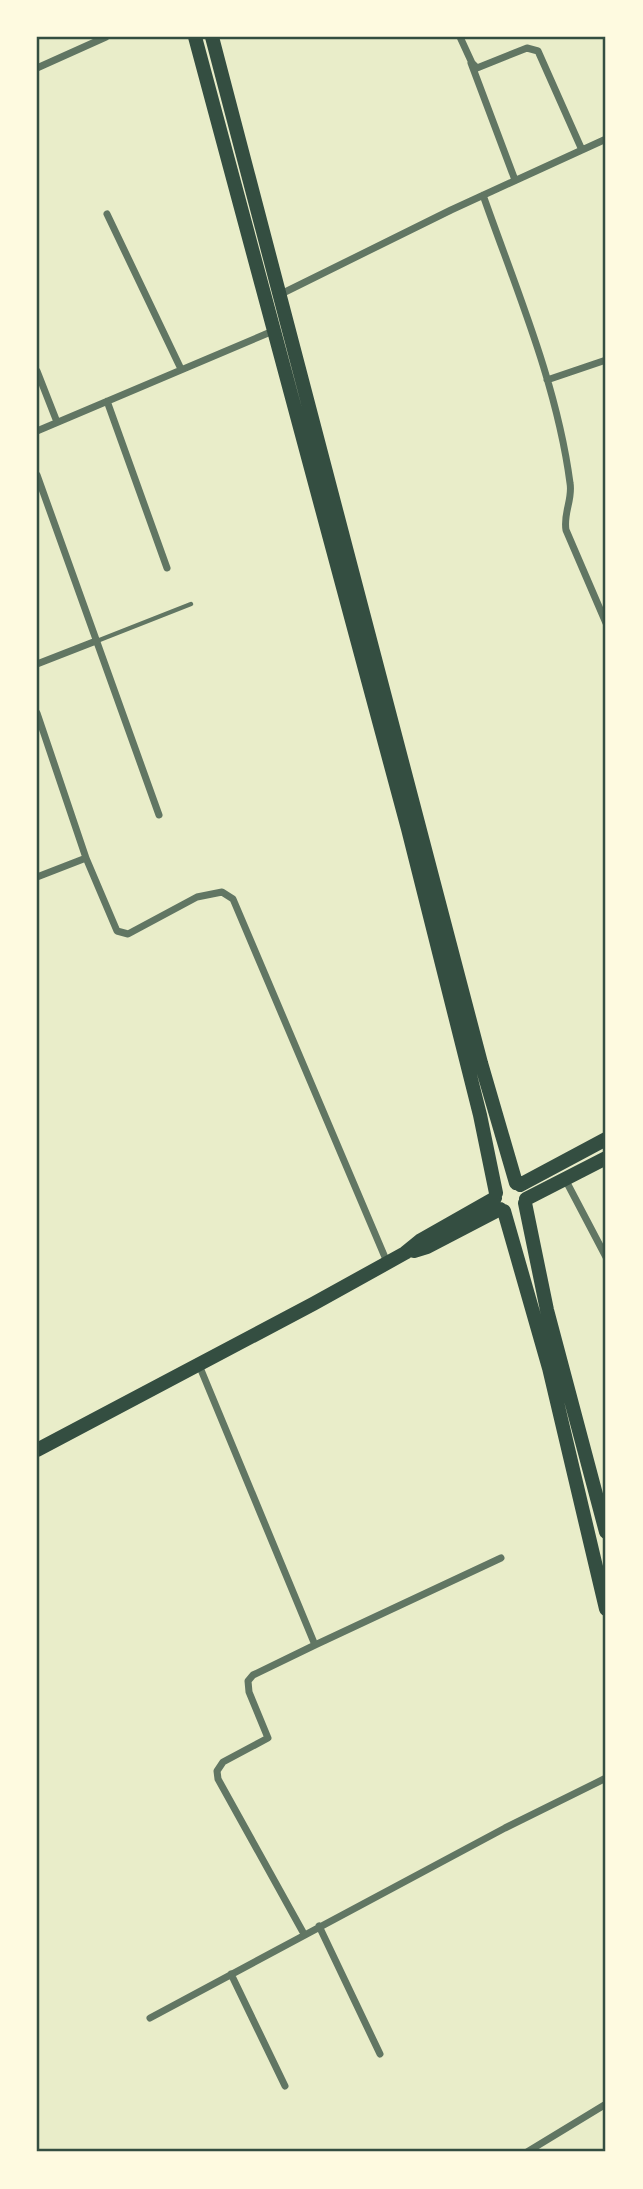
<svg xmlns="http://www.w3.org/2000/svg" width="643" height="2189" font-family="Poppins,sans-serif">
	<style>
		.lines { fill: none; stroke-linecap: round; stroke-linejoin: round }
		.service { stroke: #617663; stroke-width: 4.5 }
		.minor { stroke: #617663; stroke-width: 7 }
		.primary { stroke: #344e41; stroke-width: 14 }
		.neatline { fill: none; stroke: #344e41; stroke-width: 2.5 }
	</style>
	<rect width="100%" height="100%" fill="#e9edc9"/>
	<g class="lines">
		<path class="service" d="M97 641 191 604"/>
		<path class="minor" d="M460 37 472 63 477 68 527 48 538 51 582 150
			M471 63 515 180
			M37 68 106 37
			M483 195C516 289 557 384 570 483 573 499 563 513 566 530L606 623
			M107 214 181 369
			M281 294 451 210 606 139
			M37 371 57 422
			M547 380 606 360
			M107 401 167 568
			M37 431 273 331
			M37 475 159 815
			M37 664 96 641
			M37 713 86 858 117 931 128 934 197 897 222 892 233 899 387 1262
			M37 877 86 858
			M565 1179 606 1257
			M199 1365 315 1645 253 1675 248 1681 249 1692 268 1738 223 1762 217 1771 218 1779 304 1934
			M315 1645 501 1558
			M319 1926 380 2054
			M231 1974 285 2086
			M150 2018 505 1828 606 1778
			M527 2152 606 2104"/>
		<path class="primary" d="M195 37 408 829 480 1115 496 1193
			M212 37 481 1063 516 1183
			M520 1185 606 1139
			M526 1199 606 1158
			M525 1203 547 1310 606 1532
			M504 1211 549 1368 606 1609
			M414 1251 427 1247 500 1209
			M37 1450 313 1304 405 1253 421 1240 495 1198"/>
	</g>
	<rect width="643" height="2189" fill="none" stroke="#fefae0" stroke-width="77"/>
	<rect x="38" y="38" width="566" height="2112" class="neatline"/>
</svg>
